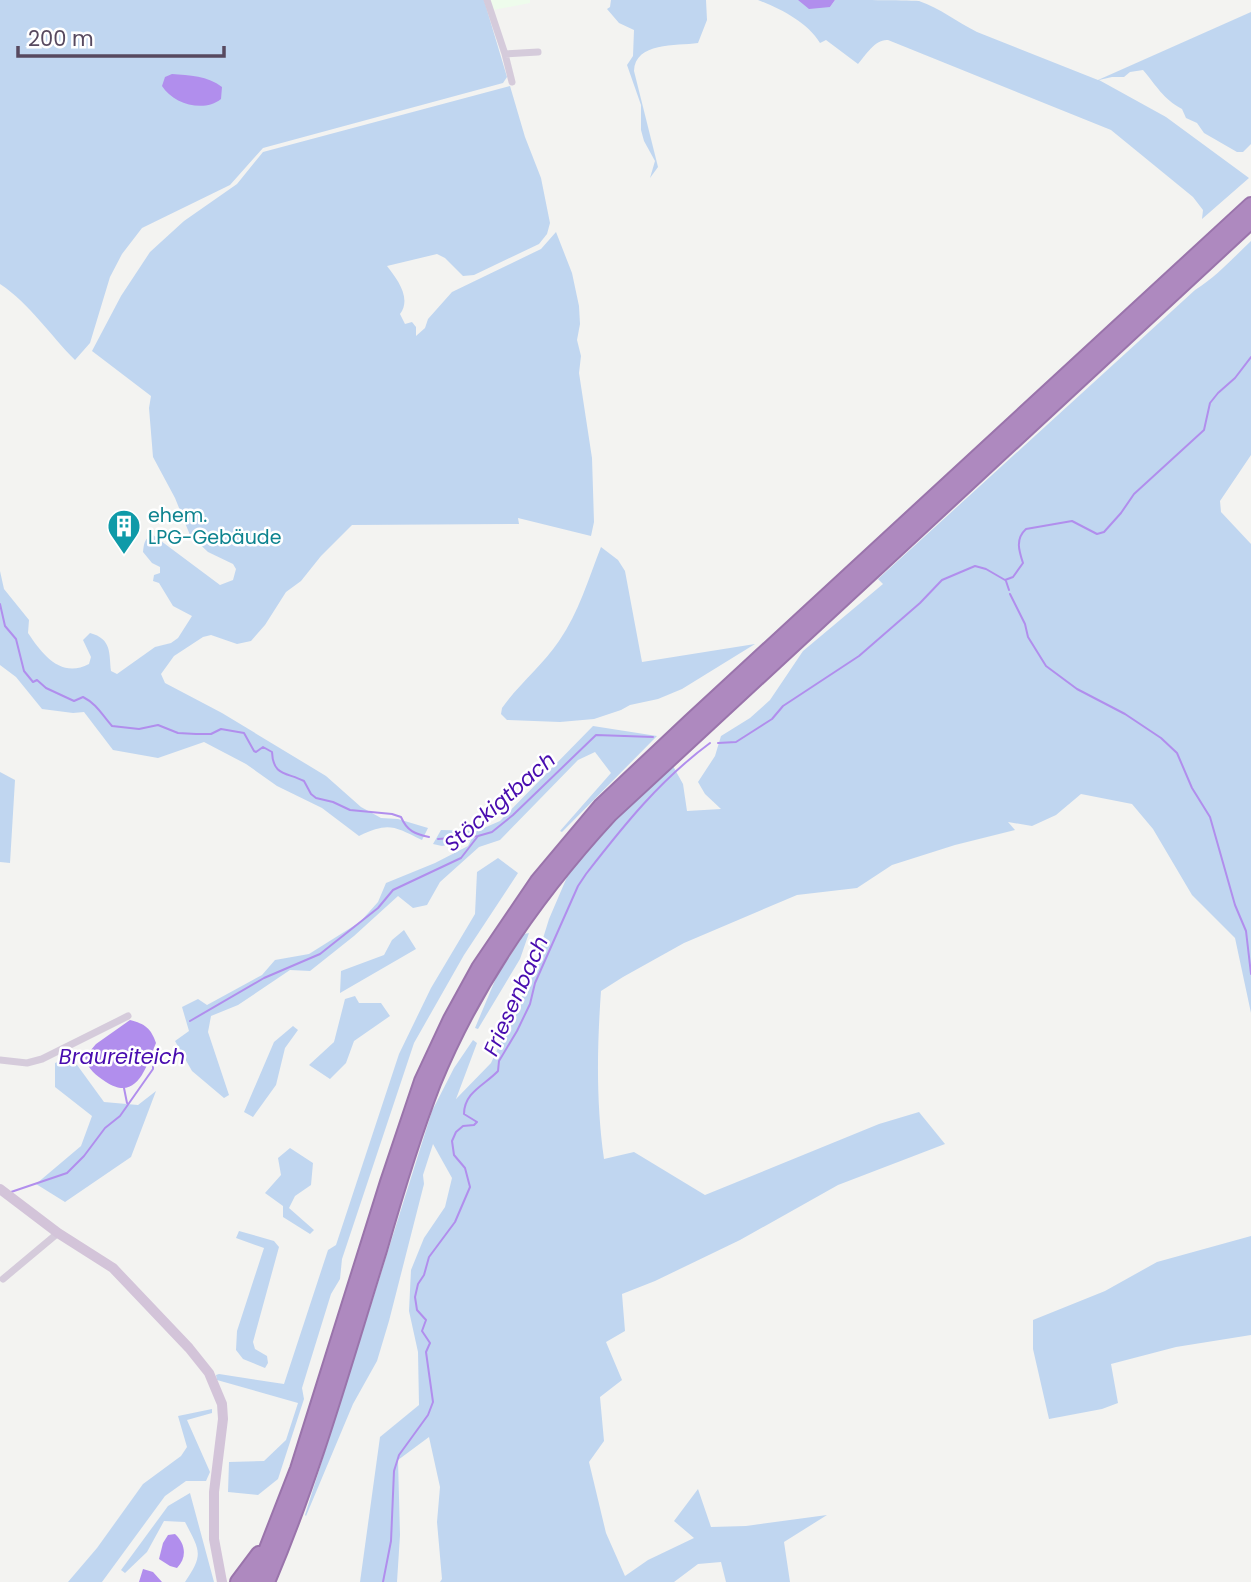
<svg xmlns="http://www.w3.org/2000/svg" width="1251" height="1582" font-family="Poppins,sans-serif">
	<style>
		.commercial { fill: #eefcec }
		.green { fill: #c0d6f0 }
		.water { fill: #b18eed }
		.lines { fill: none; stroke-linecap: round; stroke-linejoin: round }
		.stream { stroke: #b18eed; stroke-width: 2 }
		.highway-casing { stroke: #9a74ab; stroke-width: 18 }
		.street { stroke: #d5cbdb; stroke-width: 7 }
		.secondary { stroke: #d3c4d9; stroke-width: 10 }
		.highway { stroke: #ae89bf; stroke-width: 14 }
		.labels { text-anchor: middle; stroke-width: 5; stroke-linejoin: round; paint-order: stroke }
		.culture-label { font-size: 19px; fill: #0d838f; stroke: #fff; text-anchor: start }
		.water-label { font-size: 21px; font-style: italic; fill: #480caf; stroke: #fff }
	</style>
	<rect width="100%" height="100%" fill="#f3f3f1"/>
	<path class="commercial" d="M490 0H530V3L493 10Z"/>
	<path class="green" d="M0 0H484L507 77 503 83 263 148 230 185 142 228 122 254 110 277 90 343 75 360C50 335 30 304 0 284Z
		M611 0H706L707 20 698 43C676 46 635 42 634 71L658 167 650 178 655 161 644 141 641 130V105L627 65 633 56 634 30 619 23 607 9 610 7Z
		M758 0H798L830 7 835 0C854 0 903 0 919 1 940 8 957 22 977 32L1098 80 1251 12V144L1243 152H1237L1204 133 1197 123 1186 118 1182 109C1163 99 1156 85 1143 70L1130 72 1124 77H1112L1099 80 1166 117 1249 178 1202 219 1203 210 1193 197 1111 130 888 40C875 39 866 55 858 64L826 40 820 43C807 22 781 9 758 0Z
		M510 86 525 137 541 178 550 223 547 234 539 244 474 275 463 276 445 258 437 254 387 266C397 279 412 298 400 314L405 324 412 322 416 327V336L425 328 428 319 452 292 541 249 556 232 572 273 579 306 580 324 577 340 581 356 579 373 592 458 594 522 591 536 518 518 519 524 352 525 321 556 301 581 286 592 265 625 251 641 237 644 211 635 203 637 174 656 161 674 165 683 222 713 326 776 361 807 381 818 398 819 428 828 422 840C393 826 389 822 359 836L322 808 277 786 246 764 204 742 158 758 113 750 84 712 73 713 42 709 16 677 0 665V571L4 589 29 620 28 633C42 654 61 679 89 664L91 657 83 640 90 633C112 639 109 653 111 671L117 674 155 647 171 643 178 638 192 616 173 606 159 583 153 581 154 575 160 573V567L152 563 143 552C144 544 144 538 153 535L220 585 233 580 236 569 233 564 208 552 190 535 175 498 153 457 149 408 151 396 92 351 121 296 150 252 184 221 237 184 263 152Z
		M1251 241V455L1220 501 1221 512 1251 544V1013L1235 938 1192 895 1153 829 1132 804 1081 794 1056 815 1032 826 1008 822 1015 830 955 845 892 865 857 888 797 895 684 943 623 977 601 991C597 1048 596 1102 604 1159L634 1152 705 1195 879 1124 919 1112 945 1144 838 1185 740 1240 655 1281 622 1294 625 1331 606 1342 622 1380 600 1397 604 1441 589 1462 606 1533 625 1576 648 1560 694 1538 674 1521 698 1489 711 1527 746 1526 827 1515 784 1542 790 1582H726L721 1562 698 1564 674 1582H440L442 1579 437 1522 440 1487 429 1437 398 1460 400 1535 397 1582H360L380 1437 419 1405 418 1352 409 1311 411 1270 424 1238 445 1207 452 1178 433 1144 423 1175 424 1184 389 1321 377 1361 353 1404 306 1516 305 1515 432 1111 454 1068 473 1040 477 1043 456 1099 491 1063 531 977 549 919 567 877 596 837 673 766 683 784 687 811 721 809 705 794 698 782 715 756 721 736 750 718 770 700 803 651 883 584 878 579 1195 290C1217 276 1233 258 1251 241Z
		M601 547 618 560 625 571 642 662 755 644 682 689 658 699 630 705 621 710 594 719 560 722 507 720 501 714 502 708C519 684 542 666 559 641 579 612 588 580 601 547Z
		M593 726 657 736 562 832 560 831 611 773 595 752 578 760 500 840 479 847 440 882 427 905 413 908 398 896 354 936 310 971 290 970 238 1005 211 1016 208 1032 229 1095 224 1098 192 1071 175 1041 189 1031 182 1007 198 999 207 1005 262 975 275 960 309 954 360 922 378 902 386 883 435 863 468 846 471 840 442 846 433 844 441 830 477 831 500 821Z
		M0 772 15 780 10 863 0 862Z
		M498 858 518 873 464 955 414 1043 342 1259 340 1279 331 1294 302 1388 304 1399 278 1479 258 1495 228 1492 229 1462 264 1461 286 1440 298 1403 217 1380 216 1375 219 1374 284 1384 328 1250 336 1245 399 1054 431 988 475 914 477 872Z
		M404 930 416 949 340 993 341 971 384 955 392 940Z
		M529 933 520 959 478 1029 475 1028 496 978 524 934Z
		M355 996 359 1003H381L390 1016 354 1041 346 1063 330 1079 309 1065 334 1042 345 999Z
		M293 1026 298 1030 285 1048 276 1085 253 1117 244 1112 274 1042Z
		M72 1058 104 1102 138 1105 156 1091 131 1157 65 1202 36 1184 81 1146 92 1116 55 1087V1063Z
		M290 1148 313 1163 311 1185 295 1196 289 1208 314 1230 310 1234 283 1217V1206L265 1193 281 1175 278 1158Z
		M239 1231 274 1241 279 1247 253 1342 255 1349 267 1356 268 1363 265 1368 243 1359 236 1350 237 1331 264 1248 236 1238Z
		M1251 1236V1335L1176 1347 1111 1364 1118 1403 1102 1409 1049 1419 1033 1349V1320L1105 1291 1157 1262Z
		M212 1409V1413L187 1420 210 1472 206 1481H186L165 1496 102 1582H68L97 1548 143 1484 181 1456 187 1447 178 1416Z
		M190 1493 214 1582H185C204 1554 200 1551 185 1522L164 1521 147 1552 125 1573 121 1570 168 1506Z"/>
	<path class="water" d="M798 0H835L830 7 809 9Z
		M172 74C189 75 208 76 222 87L221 99C204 113 173 104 162 86L165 77Z
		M130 1020C145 1024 151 1028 156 1043 147 1064 138 1103 106 1082 96 1075 88 1070 85 1057L96 1044Z
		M175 1534C186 1544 187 1558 177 1568L170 1566 159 1559 163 1543 168 1535Z
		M143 1569 153 1572 162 1582H139Z"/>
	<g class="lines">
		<path class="stream" d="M1006 581 1009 590
			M1010 594 1025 624 1028 637 1046 666 1077 689 1125 714 1161 738 1177 753 1192 788 1210 817 1235 905 1246 931 1251 974
			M0 604 5 626 16 639 24 671 33 682 37 680 46 688 74 701 83 697C97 704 102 715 112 726L139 729 158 725 178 733 196 734H211L221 729 244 733 254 751 256 752 263 747 272 752C273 776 286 772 304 781L311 794 316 798 333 802 350 810 392 814 401 817C407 831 415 834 429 837
			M718 743 736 742 772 719 783 706 859 656 920 603 942 580 975 566 986 569 1005 580 1013 577 1023 563C1019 551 1015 539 1026 529L1072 521 1097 534 1104 532 1121 513 1134 494 1204 430 1210 403 1218 393 1235 378 1251 357
			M438 839 478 836
			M190 1021 264 978 320 954 378 908 393 890 461 858 478 836 492 832 513 815 596 735 653 737
			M124 1088 127 1103
			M11 1192 67 1173 84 1156 105 1128 120 1116 153 1069V1055L150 1052
			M383 1582 391 1541 394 1471 399 1455 428 1415 433 1402 426 1352 430 1343 422 1331 426 1320 417 1310 415 1297 418 1284 424 1275 429 1257 455 1222 470 1187 465 1168 454 1155 452 1141 456 1132 463 1126 474 1125 477 1122 464 1114C464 1092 485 1085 498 1071L499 1061 517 1031 530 1004 535 983 578 886 586 874C624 825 660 780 710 743"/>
		<defs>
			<path id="highway" d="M238 1582 259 1554
				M254 1582 298 1469 388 1182 422 1081 451 1019 479 968 538 881 601 806 690 722 1251 205
				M267 1582C313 1474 344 1362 379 1250 395 1194 412 1137 433 1083 474 983 537 893 610 814L1251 221"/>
		</defs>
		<use href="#highway" class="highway-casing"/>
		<path class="street" d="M487 0 505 54 512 82
			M505 54 538 52
			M0 1060 27 1063 42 1059 128 1016
			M3 1279 58 1233"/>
		<path class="secondary" d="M0 1189 58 1233 113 1268 189 1348 209 1373 222 1404 223 1419 214 1492V1539L222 1582"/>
		<use href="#highway" class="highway"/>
	</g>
	<defs>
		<symbol id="building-pin" viewBox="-11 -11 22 30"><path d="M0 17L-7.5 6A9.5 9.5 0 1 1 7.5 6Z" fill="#0f9aa8" stroke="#fff"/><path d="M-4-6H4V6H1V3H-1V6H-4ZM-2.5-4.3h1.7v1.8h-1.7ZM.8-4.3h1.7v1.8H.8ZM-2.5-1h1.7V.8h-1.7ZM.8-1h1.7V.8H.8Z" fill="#fff"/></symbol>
	</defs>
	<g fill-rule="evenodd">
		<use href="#building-pin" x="105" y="507" width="38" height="52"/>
	</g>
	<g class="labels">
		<g class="culture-label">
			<text x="148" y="522">ehem.<tspan x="148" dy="22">LPG-Gebäude</tspan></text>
		</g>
		<g class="water-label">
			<text transform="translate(500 802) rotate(-41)" y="7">Stöckigtbach</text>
			<text transform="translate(516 996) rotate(-66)" y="7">Friesenbach</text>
			<text x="122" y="1064">Braureiteich</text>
		</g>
	</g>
	<path d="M18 46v10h206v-10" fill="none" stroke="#57495f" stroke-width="3.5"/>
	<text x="28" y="46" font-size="21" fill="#57495f" stroke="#ffffff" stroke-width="5" paint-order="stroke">200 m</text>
</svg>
